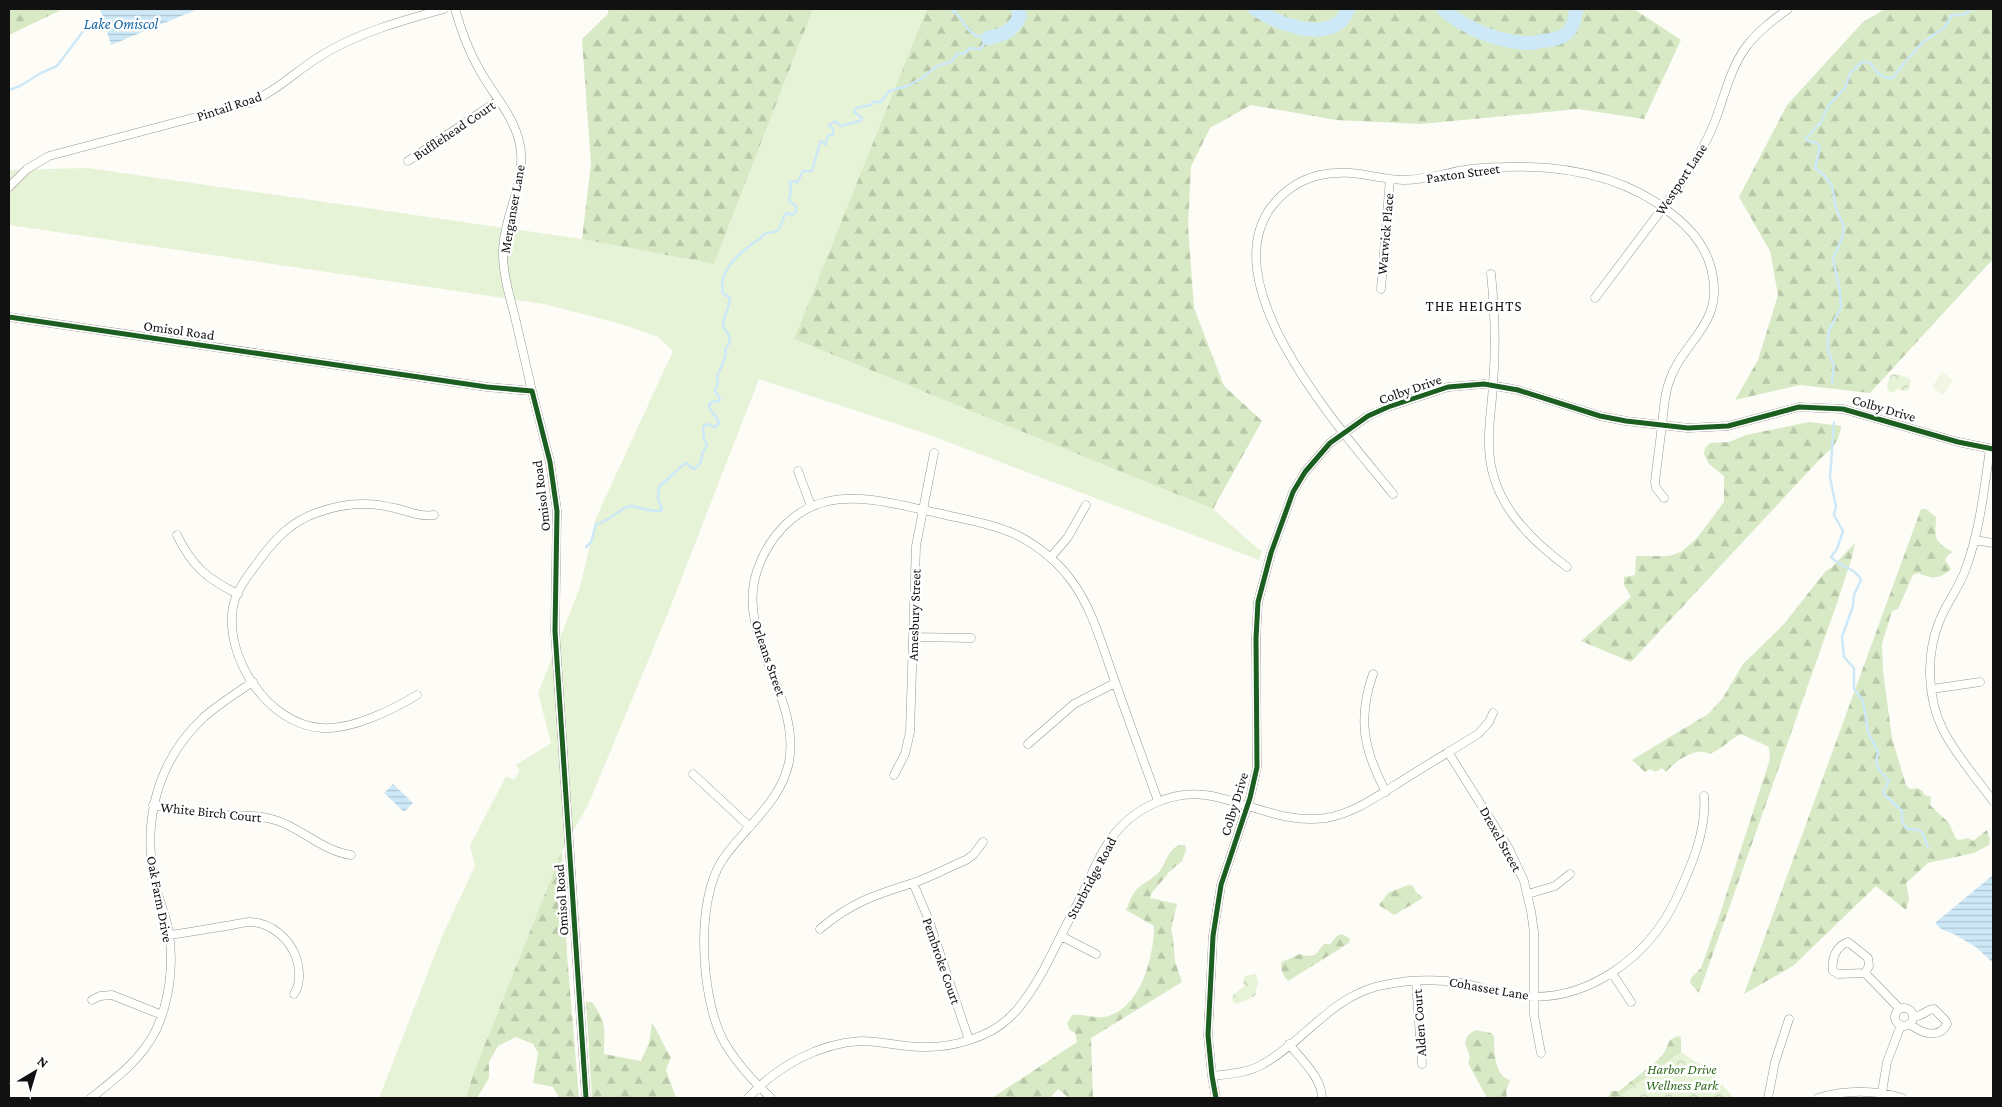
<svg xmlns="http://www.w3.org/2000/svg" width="2002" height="1107" font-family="'Crimson Pro',serif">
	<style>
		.grass { fill: #e7f3d7 }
		.forest { fill: url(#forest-firs) }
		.park { fill: url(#park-crowns) }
		.pitch { fill: #f0f6e1 }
		.water { fill: url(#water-rules) }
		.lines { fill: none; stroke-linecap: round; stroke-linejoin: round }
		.stream { stroke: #cde8f7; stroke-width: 2.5 }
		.river { stroke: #cde8f7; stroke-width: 14 }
		.minor-casing { stroke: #979795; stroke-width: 9 }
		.minor { stroke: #fffffe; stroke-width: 8 }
		.cycleway-casing { stroke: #fff; stroke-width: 8 }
		.cycleway { stroke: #1b5e20; stroke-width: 5 }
		.labels { text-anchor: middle; stroke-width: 5; stroke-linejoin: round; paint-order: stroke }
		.street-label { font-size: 14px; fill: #111; stroke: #fff }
		.park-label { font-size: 14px; font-style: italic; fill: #2f6b1f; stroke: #fff }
		.water-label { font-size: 15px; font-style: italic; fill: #1768a6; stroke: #fff }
		.neighbourhood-label { font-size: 15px; letter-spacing: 1px; fill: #111; stroke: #fff }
	</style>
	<defs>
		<pattern id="forest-firs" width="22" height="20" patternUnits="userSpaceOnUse" patternTransform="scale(1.25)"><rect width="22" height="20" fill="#d8eac5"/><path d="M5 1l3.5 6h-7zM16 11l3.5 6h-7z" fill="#b8c8a8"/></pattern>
		<pattern id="park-crowns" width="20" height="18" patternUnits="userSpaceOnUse" patternTransform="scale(1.25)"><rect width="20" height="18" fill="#e7f3d7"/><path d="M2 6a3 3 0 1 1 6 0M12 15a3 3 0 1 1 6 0" fill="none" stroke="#c5cfb8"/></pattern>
		<pattern id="water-rules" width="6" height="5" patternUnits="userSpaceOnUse" patternTransform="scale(1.25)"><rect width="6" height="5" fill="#cde8f7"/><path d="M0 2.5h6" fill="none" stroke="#afc6d3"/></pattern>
	</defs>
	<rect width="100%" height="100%" fill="#fdfcf7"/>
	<path class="grass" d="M813 9H928L794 339 1213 509 1257 548 1262 550 1259 560 924 433 759 379 668 613 588 805 562 851 473 1074 466 1098H379L443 934 475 866 470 846 506 776 514 780 520 770 516 765 551 743 538 693 580 587 596 518 673 351 658 337 618 323 544 304 9 225V170L88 168 582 239 714 264Z"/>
	<path class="forest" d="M9 9H63L9 35Z
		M608 9H813L714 264 582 239 591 164 582 39 608 14Z
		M927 9H1637V11L1681 40 1644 119 1578 109 1421 124 1336 120 1251 105 1210 128 1191 167 1188 226 1194 308 1224 386 1262 421 1213 509 794 339Z
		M1885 9H1993V259L1870 393 1800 385 1735 400 1758 360 1778 295 1770 251 1739 197 1787 105 1863 22Z
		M1809 422 1841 426C1840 441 1831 450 1820 459L1631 662 1581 641 1631 597 1624 585V577L1635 575 1636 556H1669L1681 552 1697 538 1724 502V476L1709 464 1704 454 1705 448 1710 443 1729 442 1746 435Z
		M1921 509H1926L1936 517C1935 537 1933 542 1953 552L1948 555 1945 560 1951 569C1939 580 1932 579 1918 573L1913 575 1898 609 1892 611 1882 644 1883 671 1892 738 1906 785 1910 789C1918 788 1921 788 1925 795L1931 797 1930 805 1949 823 1956 839 1960 840 1968 838 1973 841 1987 830 1990 840 1989 845 1974 853 1928 863 1906 883 1909 898 1906 910 1876 886 1793 966 1744 994Z
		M1855 543 1852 557 1836 606 1699 993 1690 983 1691 978 1701 968 1717 923 1770 759 1769 747 1741 734C1730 739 1720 751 1709 754 1695 746 1675 762 1666 772L1662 768 1655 772 1650 769 1645 772 1632 760 1708 714 1722 699 1743 664 1784 624 1825 572 1832 567Z
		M1179 845H1185L1186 850 1182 861 1170 871 1151 894 1150 898 1177 904 1171 930 1173 937 1175 961 1182 982 1091 1038 1093 1098H1069L1058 1089 1050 1098H992L1077 1042 1075 1033 1070 1030 1067 1024 1072 1015C1082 1014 1093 1018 1103 1017 1140 1012 1154 957 1154 926L1126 910C1129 903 1132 894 1137 889 1144 882 1152 880 1159 872 1167 862 1167 851 1179 845Z
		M562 851 567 954 579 1098H559L553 1087 533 1083 538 1053 533 1044 516 1037 498 1046 489 1062V1078L477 1098H466L473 1074Z
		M1408 885 1413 886 1416 892 1423 898 1394 915 1379 905 1388 893Z
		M1342 934 1350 939 1349 943 1288 981C1284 976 1279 969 1282 962L1300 954 1306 956 1315 955 1324 944H1330L1337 936Z
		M586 1002H592C608 1024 604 1030 604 1054L641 1061 649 1043 652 1023C660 1034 663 1046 671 1057L666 1070 676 1098H592Z
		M1475 1030 1491 1033 1494 1036C1494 1049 1494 1076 1510 1080L1506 1091 1507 1098H1487L1468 1063 1470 1057 1465 1043 1467 1036Z
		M1678 1036 1681 1037V1052L1618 1098H1608L1611 1091H1619L1658 1060 1664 1053 1670 1040Z"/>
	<path class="park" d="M1896 374 1909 378 1911 381 1908 390 1905 391 1897 389 1894 393 1888 391 1887 385 1891 375Z
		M1256 974 1258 982 1255 996 1237 1004 1233 1002 1232 996 1244 986 1243 980 1245 976Z
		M1681 1052 1710 1071 1734 1098H1618Z"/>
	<path class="pitch" d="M1942 372 1953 380 1943 395 1932 387Z"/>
	<path class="water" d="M100 9H198L111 45Z
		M393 784 413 803 404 812 384 793Z
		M1993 875V963L1977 948 1956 935 1941 929 1935 923Z"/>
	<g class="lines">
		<path class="stream" d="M951 9C966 19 964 36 987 38
			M9 90 20 86 41 73 57 66 84 30 103 21
			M1832 383 1834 365 1828 351V338L1829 330 1841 308 1840 292 1833 258 1842 239 1844 227 1836 208 1832 186 1824 175 1815 168 1820 147 1817 143 1808 141 1806 138 1821 122 1828 106 1845 88 1850 73 1862 62H1869C1876 71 1880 79 1893 78L1904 63 1923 42 1944 28 1952 15C1959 15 1966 17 1970 9
			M1834 423 1830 477 1836 507 1834 515 1843 531 1837 549 1831 557C1839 567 1856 568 1861 580L1854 595 1853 606 1842 637 1844 657 1854 668V689L1863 701 1868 732 1878 752C1874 769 1880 770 1889 781L1884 790V794L1902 811V821L1907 829 1919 830 1922 832 1928 848
			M586 547 591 542 596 524C608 522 617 511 629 506 632 505 652 512 660 511L662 509 658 499 659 487 685 463 688 464 690 467 695 469 701 462 702 454 707 445 704 439 703 427 707 424 715 427 719 423C717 415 710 413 709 405L712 402 719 401 720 399 715 390 718 384 717 377 726 355 725 350 729 343 730 337 724 328 723 322 728 308 730 298 723 293C717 270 743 250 758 240 762 238 763 233 767 233 771 232 773 234 778 230 782 226 782 218 786 213L792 215 796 212V206L789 201 791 191 790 182 794 181 797 183 803 171H812L820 142 822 141 825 145 828 136 833 134V129L829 125 835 121 841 126 860 121 862 118 854 112 856 108 871 105 873 102H881L889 91 907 86 921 79 937 66 951 62 957 54 965 53 970 48 980 49 988 38"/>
		<path class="river" d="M1255 9C1275 22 1317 40 1340 22 1344 18 1346 13 1348 9
			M1443 9C1465 29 1501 43 1531 43 1535 43 1539 41 1542 41 1565 39 1574 33 1576 9
			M988 38C1004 35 1013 31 1020 16L1018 9"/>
		<defs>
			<path id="minor" d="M455 9C461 30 468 50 479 69 493 95 514 115 520 145 527 182 503 217 503 253 503 274 509 294 514 313 520 339 526 365 532 391
				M408 161 499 100
				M9 187 27 169 49 156 249 103C277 91 297 70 322 55 357 33 404 20 444 9
				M1491 274C1495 311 1496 348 1493 385 1492 405 1488 426 1489 446 1490 500 1527 537 1567 567
				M1381 289 1390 179
				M1595 298 1683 181C1695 162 1707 142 1715 121 1725 95 1730 69 1746 47 1758 31 1773 20 1788 9
				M9 317 487 387 532 391 550 462 557 511 555 631 586 1098
				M1990 449C1984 489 1980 530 1966 568 1960 587 1946 603 1939 622 1926 655 1927 698 1943 730 1956 755 1976 778 1993 801
				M798 471 811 506
				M1393 494C1345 434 1215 292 1269 210 1282 192 1298 180 1320 175 1354 168 1372 179 1403 180 1418 180 1431 177 1445 174 1464 169 1484 167 1503 167 1563 165 1624 175 1672 214 1690 228 1705 245 1711 268 1726 325 1683 339 1669 382 1664 396 1664 410 1662 424 1660 443 1657 463 1655 482L1656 488 1664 498
				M177 535C192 566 207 579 238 594
				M1975 540 1993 543
				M1051 557 1068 537 1086 505
				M913 637 971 638
				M1373 674C1357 719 1364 751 1386 792
				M1932 689 1980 682
				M417 695C392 710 352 730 322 728 268 725 224 657 233 607 236 589 251 572 261 558 276 538 291 522 316 513 340 504 368 501 394 508 408 511 419 517 434 515
				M1028 744 1074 704 1115 683
				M1448 752 1509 849 1524 881 1531 911 1534 932V1015L1541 1053
				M693 774 750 827
				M894 775 905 754 910 732 916 546 934 453
				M153 805C175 809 196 814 218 815 237 816 256 814 275 820 302 828 322 851 351 855
				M913 883 928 918 969 1040
				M1528 894 1555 886 1570 874
				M820 929C852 902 875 895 913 883 931 877 949 867 966 860L973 855 983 842
				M169 935C186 933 202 930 219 927 229 926 239 923 249 922 270 922 289 938 296 957 300 968 301 984 294 994
				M1061 936 1096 954
				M1848 942 1868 958 1869 966 1865 973 1838 974 1833 971C1831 959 1836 946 1848 942Z
				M1612 973 1631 1002
				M1865 973 1900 1009
				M1416 981 1422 1064
				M92 1000 100 996 112 995 162 1015
				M1895 1017a9 9 0 1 1 18 0a9 9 0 1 1-18 0Z
				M1910 1024C1921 1033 1939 1040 1947 1024L1946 1021 1934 1009C1926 1009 1922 1018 1913 1016
				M1289 1044C1301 1059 1322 1078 1322 1098
				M1212 1076C1229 1074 1248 1073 1263 1064 1303 1042 1329 1000 1375 987 1402 980 1434 978 1461 983 1481 987 1501 994 1521 996 1588 1003 1650 956 1677 897 1691 867 1707 830 1704 796
				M91 1098C115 1079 142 1059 156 1030 169 1002 174 966 169 934 167 918 160 903 156 887 141 824 156 762 204 717 219 704 236 693 253 682
				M748 1098C776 1067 819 1043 861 1041 882 1041 901 1047 922 1047 951 1048 989 1038 1010 1017 1024 1004 1034 987 1043 971 1056 946 1068 921 1081 897 1090 878 1098 857 1110 840 1132 808 1174 788 1212 796 1251 804 1285 824 1326 818 1354 813 1374 798 1397 784 1423 767 1451 751 1478 734L1489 722 1493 713
				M771 1098C752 1080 734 1061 722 1038 701 995 695 900 723 859 745 827 781 802 789 762 801 695 735 637 757 571 767 540 792 510 825 502 860 492 907 507 942 514 967 520 993 524 1017 535 1038 546 1057 561 1071 580 1091 606 1101 642 1112 673 1127 716 1143 759 1158 801
				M1216 1098 1212 1076 1208 1035 1213 936 1221 885 1250 798 1257 767 1256 638 1258 602 1271 553 1293 492 1305 472 1330 443 1368 416 1388 407 1448 387 1484 384 1518 390 1600 416 1626 421 1688 428 1728 426 1799 407 1843 409 1958 442 1993 449
				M1768 1098 1775 1062 1789 1019
				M1818 1098C1845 1090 1875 1090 1902 1098
				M1881 1098 1887 1062 1901 1025"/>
		</defs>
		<use href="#minor" class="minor-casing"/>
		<use href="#minor" class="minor"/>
		<defs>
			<path id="cycleway" d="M9 317 487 387 532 391 550 462 557 511 555 631 586 1098
				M1216 1098 1212 1076 1208 1035 1213 936 1221 885 1250 798 1257 767 1256 638 1258 602 1271 553 1293 492 1305 472 1330 443 1368 416 1388 407 1448 387 1484 384 1518 390 1600 416 1626 421 1688 428 1728 426 1799 407 1843 409 1958 442 1993 449"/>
		</defs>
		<use href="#cycleway" class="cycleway-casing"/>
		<use href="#cycleway" class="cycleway"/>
	</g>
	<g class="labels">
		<g class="street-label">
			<text transform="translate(229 106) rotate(-18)" y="5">Pintail Road</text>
			<text transform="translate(454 130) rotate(-34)" y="5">Bufflehead Court</text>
			<text transform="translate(1463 173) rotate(-8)" y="5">Paxton Street</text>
			<text transform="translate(1681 179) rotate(-57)" y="5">Westport Lane</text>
			<text transform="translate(512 209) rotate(-80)" y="5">Merganser Lane</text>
			<text transform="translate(1385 234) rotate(-85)" y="5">Warwick Place</text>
			<text transform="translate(179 330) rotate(8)" y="5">Omisol Road</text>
			<text transform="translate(1410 389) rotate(-19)" y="5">Colby Drive</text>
			<text transform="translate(1884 408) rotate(16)" y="5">Colby Drive</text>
			<text transform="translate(541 496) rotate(-97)" y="5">Omisol Road</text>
			<text transform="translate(914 615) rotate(-88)" y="5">Amesbury Street</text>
			<text transform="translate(769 658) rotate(71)" y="5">Orleans Street</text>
			<text transform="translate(1234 804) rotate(-73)" y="5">Colby Drive</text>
			<text transform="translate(211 812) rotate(6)" y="5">White Birch Court</text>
			<text transform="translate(1501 839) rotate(61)" y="5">Drexel Street</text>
			<text transform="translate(1091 878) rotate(-62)" y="5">Sturbridge Road</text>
			<text transform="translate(160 899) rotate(79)" y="5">Oak Farm Drive</text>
			<text transform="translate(561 900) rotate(-94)" y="5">Omisol Road</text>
			<text transform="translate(942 961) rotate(71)" y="5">Pembroke Court</text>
			<text transform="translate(1489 988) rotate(10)" y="5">Cohasset Lane</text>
			<text transform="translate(1419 1023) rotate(-94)" y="5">Alden Court</text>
		</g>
		<g class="park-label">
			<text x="1682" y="1074">Harbor Drive<tspan x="1682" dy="16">Wellness Park</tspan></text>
		</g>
		<g class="water-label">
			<text x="121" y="29">Lake Omiscol</text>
		</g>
		<g class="neighbourhood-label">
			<text x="1474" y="311">THE HEIGHTS</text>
		</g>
	</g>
	<rect width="2002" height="1107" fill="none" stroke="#111111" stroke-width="20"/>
	<g transform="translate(35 1072) rotate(38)" stroke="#ffffff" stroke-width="4" paint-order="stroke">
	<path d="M0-4L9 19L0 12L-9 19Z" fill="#111111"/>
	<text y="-8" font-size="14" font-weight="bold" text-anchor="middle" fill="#111111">N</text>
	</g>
</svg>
